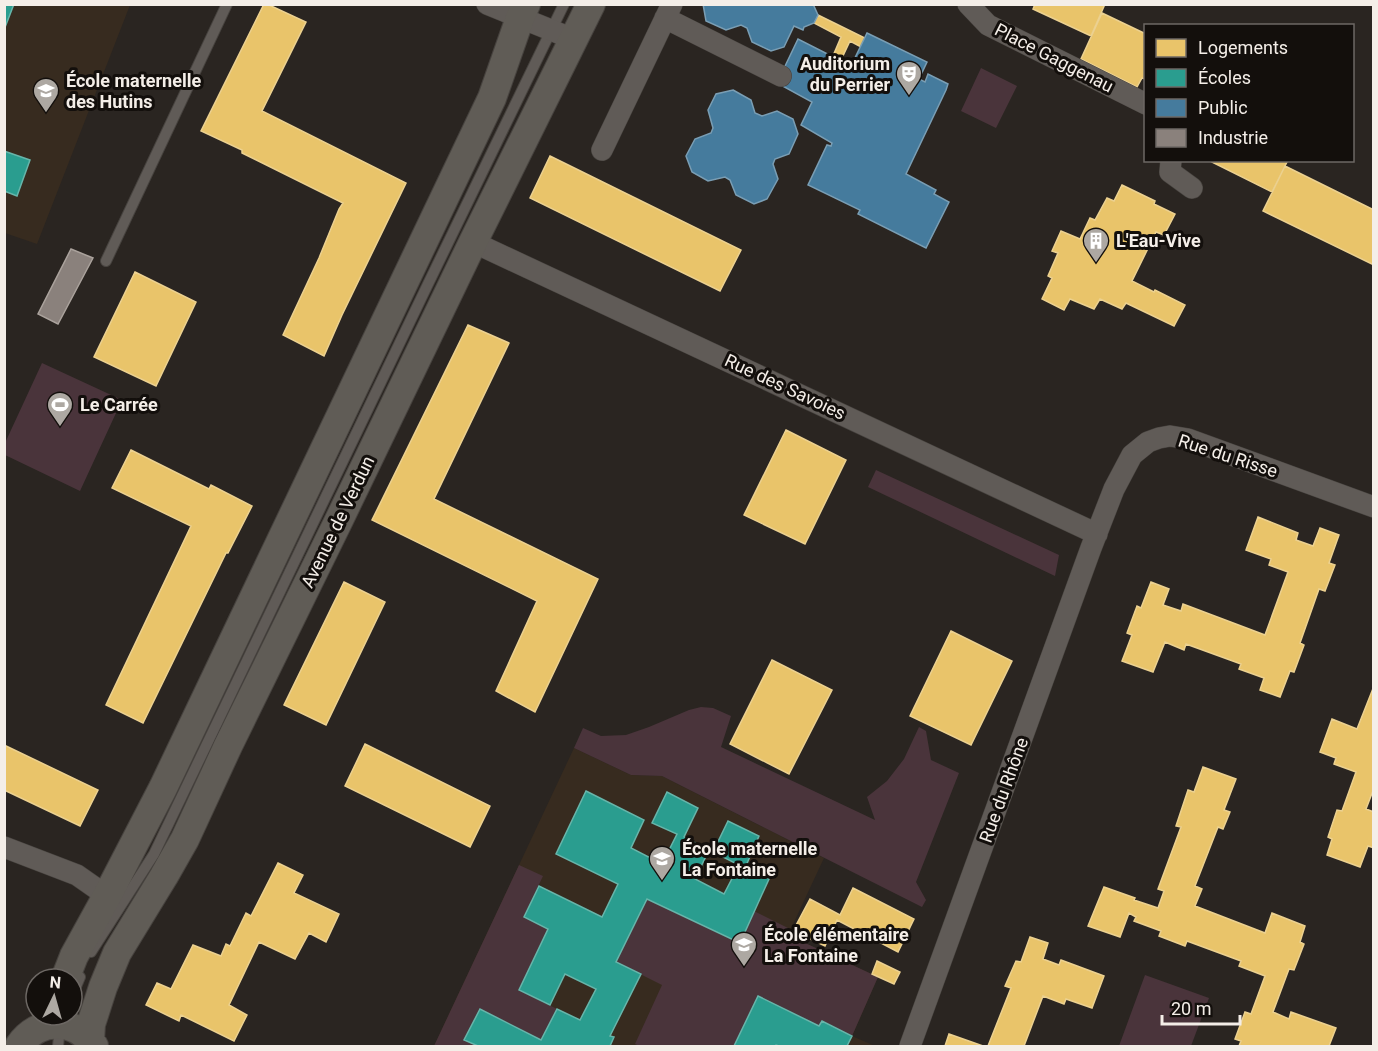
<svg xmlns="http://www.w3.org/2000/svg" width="1378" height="1051" font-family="Roboto,sans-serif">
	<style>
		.built { fill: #372b1f }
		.green { fill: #4a343b }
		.homes { fill: #e9c46a; stroke: #ecd190; stroke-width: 1.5 }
		.schools { fill: #2a9d8f; stroke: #67b5aa; stroke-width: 1.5 }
		.public { fill: #457b9d; stroke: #7a9eb4; stroke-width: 1.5 }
		.industry { fill: #8a817c; stroke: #aaa29c; stroke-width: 1.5 }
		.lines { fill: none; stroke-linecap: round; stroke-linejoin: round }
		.lane-casing { stroke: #47433f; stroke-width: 12 }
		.street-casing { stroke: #47433f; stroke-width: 22 }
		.secondary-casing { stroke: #47433f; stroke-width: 30 }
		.lane { stroke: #605b57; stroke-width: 10 }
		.street { stroke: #605b57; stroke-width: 21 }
		.secondary { stroke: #605c56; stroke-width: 28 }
		.labels { text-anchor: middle; stroke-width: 6; stroke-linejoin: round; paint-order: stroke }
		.street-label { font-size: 18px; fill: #f4eee8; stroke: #130f0c }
		.poi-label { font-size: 18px; font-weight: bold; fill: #f4eee8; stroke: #130f0c; text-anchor: start }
	</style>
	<rect width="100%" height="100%" fill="#2a2521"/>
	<path class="built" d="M4 5H130L37 244 5 233Z
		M574 748 631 775 662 776 824 858 788 935 878 977 852 1036 875 1046H434Z"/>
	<path class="green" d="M981 68 1017 86 996 128 961 111Z
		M42 363 122 400 80 491 5 455V443Z
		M876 470 1059 555 1055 576 868 487Z
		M701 707 713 708 731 716 721 747 875 820 867 797 887 781 904 759 919 727 926 731 931 760 959 773 916 882 926 900 922 907 662 776 631 775 574 748 583 728 601 736 626 735 649 727 689 710Z
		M519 865 543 876 524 916 548 929 519 990 557 1009 541 1040 480 1009 465 1039 478 1046H434Z
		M647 899 739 943 754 911 790 929 788 935 878 977 852 1036 823 1021 819 1026 759 997 734 1046H639L635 1044 662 985 616 962Z
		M1145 975 1209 998 1191 1046H1119Z"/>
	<path class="homes" d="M264 4H267L306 22 262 111 406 183 342 315 324 356 283 335 319 258 339 209 343 203 242 153V150L201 131Z
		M1035 4H1105L1091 36 1033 9Z
		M1102 13 1146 34V79L1142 78 1137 87 1081 59Z
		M818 15 865 38 861 47 850 41 841 60 833 56 841 37 814 23Z
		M550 156 741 250 720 291 530 198Z
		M1208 160H1288L1272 192Z
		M1285 166 1374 210V265L1263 211Z
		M1122 185 1155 201 1154 204 1175 214 1164 235 1156 232 1132 281 1154 292 1155 290 1185 305 1174 326 1126 303 1122 309 1100 299 1094 309 1070 299 1064 310 1042 299 1052 278 1048 276 1058 253 1052 251 1061 231 1080 239 1090 218 1095 220 1107 198 1114 201Z
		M135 272 196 302 156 386 94 357Z
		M468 325 509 343 434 499 598 579 535 712 496 691 537 601 372 520Z
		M786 430 846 460 805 544 744 515Z
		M131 450 209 489 211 485 252 506 228 553H226L143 723 106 705 191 526 112 488Z
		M1258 517 1298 533 1296 540 1313 546 1320 528 1339 535 1329 563 1335 565 1325 591 1319 589 1300 643 1304 645 1294 672 1290 671 1280 697 1260 690 1264 678 1239 669 1241 664 1186 644 1184 650 1165 642 1153 672 1122 661 1132 635 1127 633 1137 606 1141 608 1151 582 1169 589 1163 605 1181 611 1183 604 1265 635 1288 572 1269 565 1271 559 1246 550Z
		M344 582 385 602 326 725 284 705Z
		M951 631 1012 661 971 745 910 716Z
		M772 660 832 690 789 774 730 744Z
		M1374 686V788L1366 809 1374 812V848L1368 846 1360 867 1327 855 1332 839 1328 837 1337 810 1342 811 1356 772 1334 764 1336 758 1320 752 1332 719 1357 729Z
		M365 744 490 806 470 847 345 786Z
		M4 745 98 790 80 826 4 790Z
		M1203 767 1236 779 1224 810 1230 812 1223 829 1218 827 1195 886 1202 889 1195 906 1265 933 1272 913 1305 926 1300 942 1304 944 1294 970 1289 969 1273 1012 1289 1019 1291 1012 1336 1028 1329 1046H1239L1241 1041 1235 1039 1245 1012 1251 1014 1265 976 1239 966 1241 961 1187 941 1185 946 1159 936 1161 931 1134 921 1136 917 1129 913 1120 937 1088 926 1104 887 1135 898 1134 900 1158 908 1164 891 1158 889 1181 827 1176 826 1188 790 1194 792Z
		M278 863 303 875 294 893 339 914 326 942 309 933 295 959 259 942 229 1005 247 1015 234 1041 181 1015 179 1021 146 1005 157 983 171 989 193 945 221 956 226 944 230 946 246 913 251 916Z
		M853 888 914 919 898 952 837 920 825 946 793 931 810 899 840 915Z
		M1030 937 1048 943 1043 959 1059 965 1061 960 1104 976 1092 1008 1066 999 1064 1004 1043 996 1024 1046H988L1011 988 1005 986 1016 961 1021 962Z
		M877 961 900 972 894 984 872 974Z
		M949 1034 983 1046H945Z"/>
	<path class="schools" d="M4 4H14L4 30Z
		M4 151 30 160 17 196 4 191Z
		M586 791 644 820 631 848 662 864 677 834 652 823 667 792 698 808 684 837 709 850 695 879 724 894 739 865 713 852 728 821 759 836 745 868 769 879 740 943 647 899 616 962 641 974 610 1036 614 1037 610 1046H478L464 1040 480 1009 541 1040 557 1009 580 1020 596 989 565 974 550 1005 519 990 548 929 524 917 539 886 602 917 618 884 556 854Z
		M758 996 819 1026 822 1021 852 1036 847 1046H779L776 1045 775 1046H734Z"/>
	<path class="public" d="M703 4H813L818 15 814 23 804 27 803 30 794 26 784 47 771 51 752 42 747 28 741 25 726 30 706 21Z
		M867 33 927 62 919 79 925 82 928 74 948 84 946 90 906 174 936 190 934 194 949 202 926 248 858 214 860 210 808 185 827 145 831 146 832 143 801 125 812 102 777 83 798 39 851 66Z
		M733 90 751 100 755 113 762 116 777 111 793 119 798 134 789 154 775 159 773 164 778 179 767 199 754 204 736 195 730 180 725 177 708 181 692 172 686 156 695 139 711 133 713 128 708 110 716 94Z"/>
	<path class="industry" d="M71 249 93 258 58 324 38 314Z"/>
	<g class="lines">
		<defs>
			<path id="lane" d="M106 261 227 4
				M91 952 154 854 428 284 564 4
				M72 996 80 977
				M58 1046 60 1027"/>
			<path id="street" d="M487 4 573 39
				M968 4 988 25 1146 104
				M665 18 781 76
				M602 150 672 4
				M1171 160 1170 172 1192 188
				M473 242 1097 534
				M4 847 77 875 107 896
				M910 1046 1091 548 1114 489 1132 455 1148 442 1159 438 1170 436 1188 439 1374 507"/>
			<path id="secondary" d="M65 979 74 956 107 896 163 788 492 98 520 18 526 4
				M90 1041 91 1024 94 1015 103 987 117 953 164 876 185 839 228 746 338 522 473 242 591 4
				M19 1046C38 1018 75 1017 94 1046"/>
		</defs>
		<use href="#lane" class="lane-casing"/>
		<use href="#street" class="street-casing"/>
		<use href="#secondary" class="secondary-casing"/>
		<use href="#lane" class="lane"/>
		<use href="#street" class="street"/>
		<use href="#secondary" class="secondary"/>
	</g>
	<defs>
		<symbol id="theatre-pin" viewBox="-11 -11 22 30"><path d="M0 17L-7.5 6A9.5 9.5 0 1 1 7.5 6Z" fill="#ada8a2" stroke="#130f0c"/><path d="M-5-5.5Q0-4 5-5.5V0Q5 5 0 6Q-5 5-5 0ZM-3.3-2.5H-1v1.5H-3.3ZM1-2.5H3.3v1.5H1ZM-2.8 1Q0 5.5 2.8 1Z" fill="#fff"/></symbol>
		<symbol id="school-pin" viewBox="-11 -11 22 30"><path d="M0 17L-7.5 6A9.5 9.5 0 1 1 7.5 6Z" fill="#ada8a2" stroke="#130f0c"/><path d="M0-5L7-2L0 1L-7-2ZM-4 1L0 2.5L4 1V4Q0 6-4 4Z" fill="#fff"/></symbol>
		<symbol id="building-pin" viewBox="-11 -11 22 30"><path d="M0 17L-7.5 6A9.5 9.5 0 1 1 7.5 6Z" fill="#ada8a2" stroke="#130f0c"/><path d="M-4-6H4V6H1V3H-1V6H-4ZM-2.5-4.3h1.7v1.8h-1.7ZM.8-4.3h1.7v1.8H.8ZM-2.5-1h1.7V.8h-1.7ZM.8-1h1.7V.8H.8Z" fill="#fff"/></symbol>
		<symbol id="stadium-pin" viewBox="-11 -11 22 30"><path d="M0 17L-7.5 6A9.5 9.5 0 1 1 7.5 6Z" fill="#ada8a2" stroke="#130f0c"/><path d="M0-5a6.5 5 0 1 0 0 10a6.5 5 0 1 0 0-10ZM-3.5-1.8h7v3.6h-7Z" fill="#fff"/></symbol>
	</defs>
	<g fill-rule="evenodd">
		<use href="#theatre-pin" x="894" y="59" width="30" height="40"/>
		<use href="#school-pin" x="31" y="76" width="30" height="40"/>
		<use href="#building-pin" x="1081" y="226" width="30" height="40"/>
		<use href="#stadium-pin" x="45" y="390" width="30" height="40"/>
		<use href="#school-pin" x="647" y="844" width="30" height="40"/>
		<use href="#school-pin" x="729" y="930" width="30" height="40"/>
	</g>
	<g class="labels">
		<g class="street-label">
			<text transform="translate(1054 58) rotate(27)" y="6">Place Gaggenau</text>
			<text transform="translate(785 387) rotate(25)" y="6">Rue des Savoies</text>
			<text transform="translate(1228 456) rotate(18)" y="6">Rue du Risse</text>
			<text transform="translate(338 522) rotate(-64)" y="6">Avenue de Verdun</text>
			<text transform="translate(1004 790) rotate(-70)" y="6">Rue du Rhône</text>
		</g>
		<g class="poi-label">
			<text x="890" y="70" text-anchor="end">Auditorium<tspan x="890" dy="21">du Perrier</tspan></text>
			<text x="66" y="87">École maternelle<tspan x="66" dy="21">des Hutins</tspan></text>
			<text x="1116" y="247">L'Eau-Vive</text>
			<text x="80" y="411">Le Carrée</text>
			<text x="682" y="855">École maternelle<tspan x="682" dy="21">La Fontaine</tspan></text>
			<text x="764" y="941">École élémentaire<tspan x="764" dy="21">La Fontaine</tspan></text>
		</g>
	</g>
	<rect width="1378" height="1051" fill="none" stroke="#f4eee8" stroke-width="12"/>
	<rect x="1144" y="24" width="210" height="138" fill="#130f0c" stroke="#6d6864" stroke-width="1.5"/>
	<rect x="1156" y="39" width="30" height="18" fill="#e9c46a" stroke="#6d6864" stroke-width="1.5"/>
	<text x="1198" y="54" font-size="18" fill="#f4eee8">Logements</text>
	<rect x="1156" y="69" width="30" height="18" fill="#2a9d8f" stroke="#6d6864" stroke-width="1.5"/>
	<text x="1198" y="84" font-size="18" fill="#f4eee8">Écoles</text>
	<rect x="1156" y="99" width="30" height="18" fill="#457b9d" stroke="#6d6864" stroke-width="1.5"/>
	<text x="1198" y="114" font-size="18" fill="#f4eee8">Public</text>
	<rect x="1156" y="129" width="30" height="18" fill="#8a817c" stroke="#6d6864" stroke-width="1.5"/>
	<text x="1198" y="144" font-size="18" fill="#f4eee8">Industrie</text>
	<g transform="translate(54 997) rotate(5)"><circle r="28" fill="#130f0c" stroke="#6d6864" stroke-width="1.5"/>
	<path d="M0-4.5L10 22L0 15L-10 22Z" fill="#ada8a2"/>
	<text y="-9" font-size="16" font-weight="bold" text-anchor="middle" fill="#f4eee8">N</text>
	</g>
	<path d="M1162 1015v9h78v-9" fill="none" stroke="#f4eee8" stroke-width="3"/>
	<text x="1171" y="1015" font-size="18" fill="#f4eee8" stroke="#130f0c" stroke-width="4.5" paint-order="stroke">20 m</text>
</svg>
